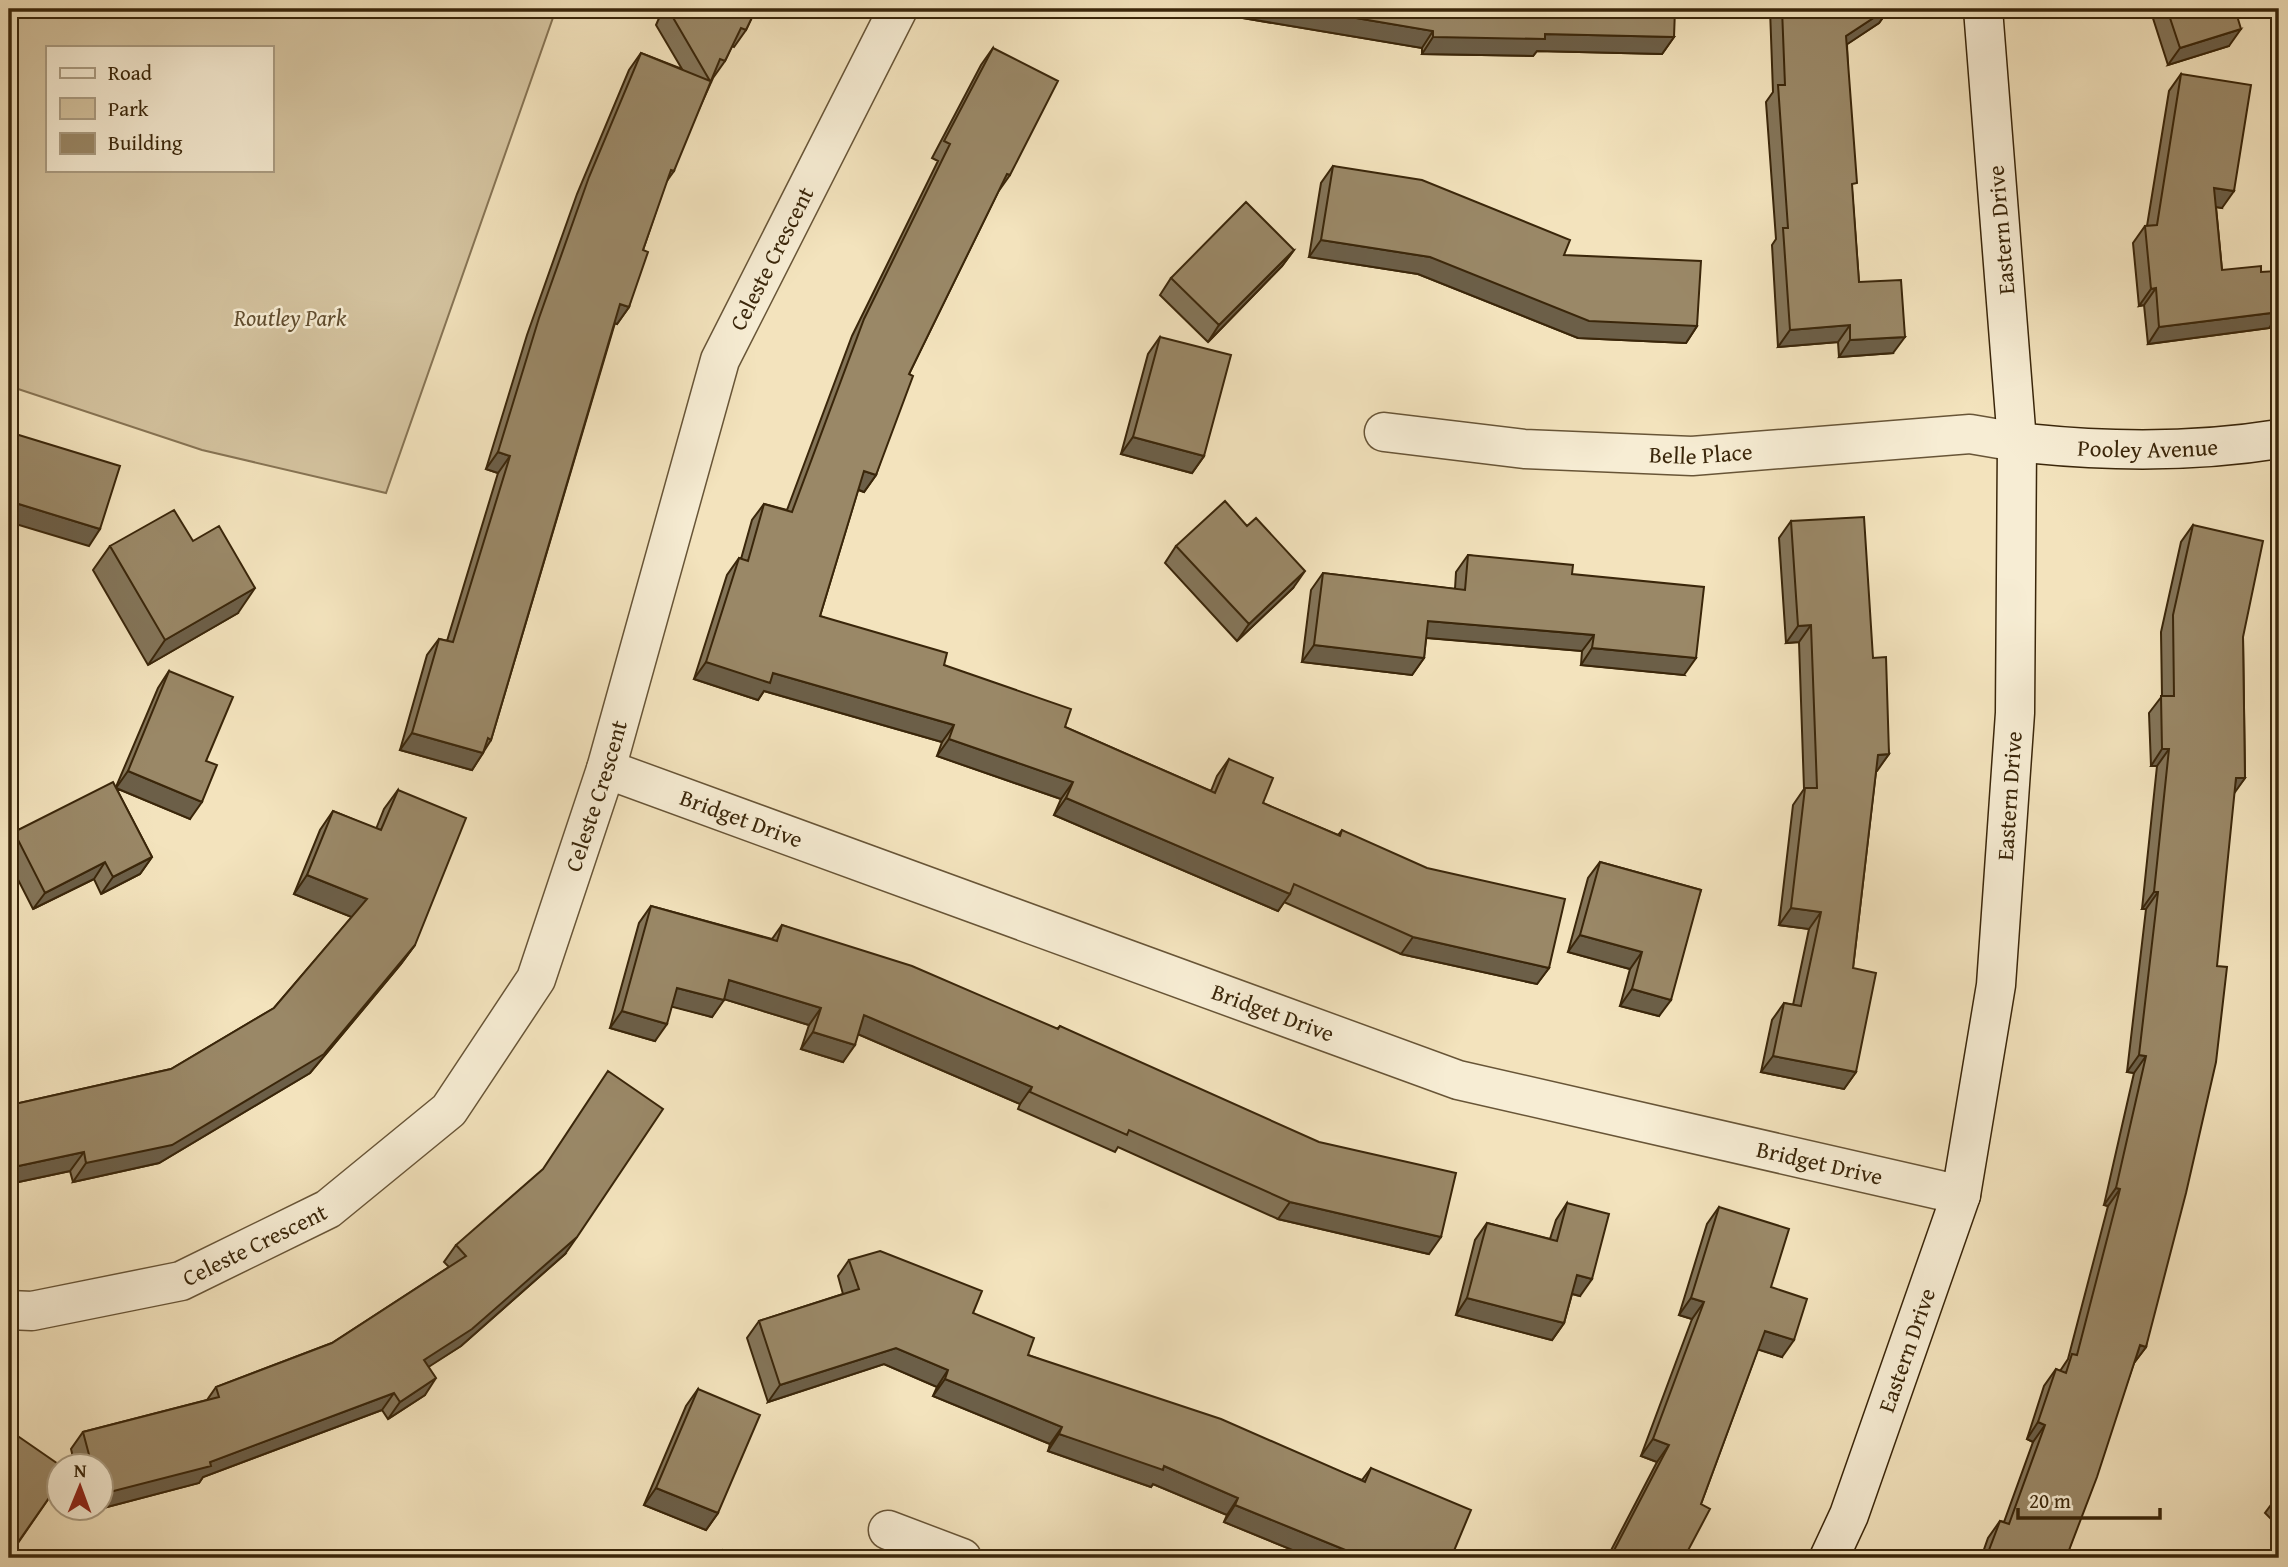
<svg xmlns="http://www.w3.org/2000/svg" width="2288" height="1567" font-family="'Gentium Book Plus',serif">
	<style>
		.green { fill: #d4c39f; stroke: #877454; stroke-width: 2; fill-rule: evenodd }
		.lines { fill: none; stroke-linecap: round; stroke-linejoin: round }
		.street-casing { stroke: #685537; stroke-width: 41 }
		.secondary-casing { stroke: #3a260a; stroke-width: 41 }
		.street { stroke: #f7edd4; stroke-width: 38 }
		.secondary { stroke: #f7edd4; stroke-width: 38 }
		.wall { fill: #847559; stroke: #3a260a; stroke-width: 2 }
		.shaded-wall { fill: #6c5f48; stroke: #3a260a; stroke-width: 2 }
		.building { fill: #9a8867; stroke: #3a260a; stroke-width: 2 }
		.labels { text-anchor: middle; stroke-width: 5; stroke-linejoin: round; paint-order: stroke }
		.street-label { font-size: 23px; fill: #3a260a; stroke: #f7edd4 }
		.park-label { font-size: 23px; font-style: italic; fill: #604d2f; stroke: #f7edd4 }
	</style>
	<rect width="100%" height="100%" fill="#f3e3bd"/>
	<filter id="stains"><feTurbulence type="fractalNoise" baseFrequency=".00286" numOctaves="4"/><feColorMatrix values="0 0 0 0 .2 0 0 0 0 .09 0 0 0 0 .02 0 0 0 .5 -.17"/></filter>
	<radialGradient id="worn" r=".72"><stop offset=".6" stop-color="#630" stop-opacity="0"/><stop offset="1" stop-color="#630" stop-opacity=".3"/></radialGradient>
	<path class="green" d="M9 9H556L386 493 202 450 9 386ZM47 47H271V170H47Z"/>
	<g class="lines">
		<defs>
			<g id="street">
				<path id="s1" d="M1384 432 1524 449 1692 456 1970 434 2017 442"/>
				<path id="s2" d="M606 769 1458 1080 1961 1195"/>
				<path id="s3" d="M9 1310 32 1311 181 1281 328 1209 449 1110 536 979 606 769 720 360 898 9"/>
				<path d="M888 1530 962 1558"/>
			</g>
			<g id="secondary">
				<path id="s4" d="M2017 442C2105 452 2192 453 2279 439"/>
				<path id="s5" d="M1829 1558 1849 1515 1961 1195 1996 985 2015 713 2017 442 1983 9"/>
			</g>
		</defs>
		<use href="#street" class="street-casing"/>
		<use href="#secondary" class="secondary-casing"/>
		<use href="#street" class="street"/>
		<use href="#secondary" class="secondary"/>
	</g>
	<path class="wall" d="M663 9H756L746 30 734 47 732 46 725 61 713 78 666 182 643 250 629 307 617 324 615 323 491 740 472 770 400 750 427 655 439 639 447 641 498 473 486 469 527 335 577 194 629 70 641 53 682 69 656 25Z
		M1770 9H1889L1879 23 1847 44 1852 190 1859 282 1893 353 1839 357 1838 342 1778 347 1772 245 1776 239 1766 102 1773 92Z
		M2150 9H2235L2229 46 2168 65Z
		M1231 16 1674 37 1662 54 1537 51 1533 56 1422 54V48Z
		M993 48 1010 175 998 192 909 374 876 475 864 492 858 490 820 616 944 665 1065 727 1211 791 1217 776 1229 759 1263 803 1338 835 1342 830 1549 968 1537 984 1401 954 1284 902 1278 911 1054 815 1061 799 937 756 942 742 764 691 758 700 694 679 727 575 739 558 741 559 752 520 764 504 787 510 852 336 938 161 932 158 981 65Z
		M2181 74 2222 208 2216 207 2222 270 2269 328 2148 344 2144 305 2139 306 2133 243 2145 226H2147L2169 91Z
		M1333 166 1564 255 1697 326 1686 343 1578 338 1418 274 1309 257 1321 183Z
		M1294 250 1282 266 1208 342 1160 295 1171 278Z
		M1160 337 1204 456 1192 473 1121 454 1148 354Z
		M1791 521 1873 658 1889 754 1876 771 1853 968 1856 1072 1844 1089 1761 1072 1772 1020 1784 1003 1793 1005 1809 929 1779 925 1793 805 1804 789 1799 642 1786 643 1779 538Z
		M2193 525 2243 637 2245 778 2234 792 2146 1347 2134 1363 2066 1558H1981L1988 1538 2000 1521 2004 1522 2033 1442 2027 1439 2044 1386 2056 1369 2060 1371 2068 1359 2108 1206 2104 1205 2134 1073 2127 1072 2146 909H2142L2157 766H2151L2149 713 2162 696 2161 632 2181 542Z
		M193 541 238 613 148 665 93 570 110 546Z
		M1176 546 1293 588 1237 641 1165 563Z
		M1468 555 1572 574 1684 675 1581 665 1582 651 1426 638 1424 658 1412 675 1302 662 1311 590 1323 573 1455 589 1456 572Z
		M169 671 206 761 190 819 116 788 152 857 140 874 101 894 94 879 33 909 9 862V840L14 832 116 787 158 688Z
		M398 790 415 945 401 964 310 1073 159 1163 73 1182 70 1171 9 1184V1103L15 1104 171 1069 274 1008 352 917 294 894 320 830 333 811 376 829 384 809Z
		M1600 862 1701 890 1659 1016 1620 1006 1630 969 1568 952 1588 878Z
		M651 906 772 939 782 925 1057 1029 1060 1026 1429 1254 1278 1219 1118 1147 1115 1152 1018 1109 1020 1104 858 1034 843 1062 801 1049 809 1025 724 999 712 1017 672 1006 655 1041 610 1028 639 923Z
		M1567 1203 1580 1296 1572 1294 1564 1323 1552 1340 1456 1315 1475 1240 1487 1223 1550 1239 1556 1220Z
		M1719 1207 1771 1287 1782 1357 1758 1349 1701 1504 1684 1558H1607L1657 1462 1641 1456 1692 1319 1679 1315 1707 1224Z
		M456 1245 565 1254 461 1346 429 1366 425 1395 388 1419 382 1410 203 1477 199 1483 88 1512 87 1508H102V1466H75L71 1449 83 1432 207 1400 216 1387 332 1343 449 1267 444 1262Z
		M849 1260 973 1313 1028 1355 1362 1480 1371 1468 1451 1558H1312L1224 1522 1227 1515 1153 1484 1151 1487 1048 1451 1050 1444 933 1396 937 1387 884 1364 768 1402 747 1338 759 1321 843 1294 838 1276Z
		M698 1389 718 1513 706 1530 644 1505 686 1406Z
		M9 1430 60 1482 9 1556Z
		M2279 1494V1527L2265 1513Z"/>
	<path class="shaded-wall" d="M1204 9H1303L1433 31 1422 48 1231 16Z
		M1887 9H1889L1879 23 1834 53 1846 36Z
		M2241 29 2229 46 2168 65 2180 48Z
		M1545 34 1674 37 1662 54 1537 51 1533 56 1422 54 1433 37Z
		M671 170 674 171 662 188Z
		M2214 188 2234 191 2222 208 2202 205Z
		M1321 240 1430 257 1697 326 1686 343 1578 338 1418 274 1309 257Z
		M1294 250 1282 266 1208 342 1219 325Z
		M2156 288 2144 305 2139 306 2151 289Z
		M620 304 629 307 617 324 609 321Z
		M2279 312V314L2269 328 2148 344 2159 327Z
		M1850 325 1838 342 1778 347 1790 330Z
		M1905 337 1893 353 1839 357 1850 340Z
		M1133 437 1204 456 1192 473 1121 454Z
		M498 452 510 456 498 473 486 469Z
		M864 471 876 475 864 492 852 487Z
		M9 501 100 529 89 546 9 522Z
		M1305 571 1293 588 1237 641 1249 624Z
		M255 588 238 613 148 665 165 640Z
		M1428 621 1594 635 1582 651 1416 637Z
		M1811 625 1799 642 1786 643 1798 626Z
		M1314 645 1424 658 1412 675 1302 662Z
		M1592 648 1696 658 1684 675 1581 665Z
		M706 662 773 673 954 725 942 742 764 691 758 700 694 679Z
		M412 733 483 753 472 770 400 750Z
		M949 739 1073 782 1061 799 937 756Z
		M2162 749H2169L2157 766H2151Z
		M1889 754 1877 771 1866 772 1878 755Z
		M128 771 202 802 190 819 116 788Z
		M2236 778H2245L2233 795Z
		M1066 798 1290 894 1278 911 1054 815Z
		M152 857 140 874 101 894 113 877Z
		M105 862 94 879 33 909 45 893Z
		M307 875 367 899 354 918 294 894Z
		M2154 892H2158L2146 909H2142Z
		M1791 908 1821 912 1809 929 1779 925Z
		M1580 935 1642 952 1630 969 1568 952Z
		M1413 937 1549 968 1537 984 1401 954Z
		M415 945 401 964 310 1073 159 1163 73 1182 86 1163Z
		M729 980 821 1008 809 1025 717 997Z
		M677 988 724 1000 712 1017 665 1005Z
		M1632 989 1671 1000 1659 1016 1620 1006Z
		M622 1011 667 1024 655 1041 610 1028Z
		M864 1015 1032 1087 1020 1104 853 1032Z
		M813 1032 855 1045 843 1062 801 1049Z
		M2139 1055 2146 1056 2134 1073 2127 1072Z
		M1773 1056 1856 1072 1844 1089 1761 1072Z
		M84 1152 70 1171 9 1184V1168Z
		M2116 1188 2120 1189 2108 1206 2104 1205Z
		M1290 1202 1441 1237 1429 1254 1278 1219Z
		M577 1237 565 1254 461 1346 413 1377 424 1360Z
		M1577 1275 1592 1279 1580 1296 1565 1292Z
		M1467 1298 1564 1323 1552 1340 1456 1315Z
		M1691 1298 1704 1302 1692 1319 1679 1315Z
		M1765 1331 1794 1340 1782 1357 1753 1348Z
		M2140 1345 2146 1347 2134 1363Z
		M896 1348 948 1370 937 1387 884 1364 768 1402 780 1385Z
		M436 1378 425 1395 388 1419 400 1402Z
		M945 1379 1062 1427 1050 1444 933 1396Z
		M394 1393 382 1410 203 1477 199 1483 88 1512 91 1508H102V1494L210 1462Z
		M2038 1422 2045 1425 2033 1442 2027 1439Z
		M1059 1434 1164 1466 1238 1498 1227 1515 1153 1484 1151 1487 1048 1451Z
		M1653 1439 1669 1445 1657 1462 1641 1456Z
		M656 1488 718 1513 706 1530 644 1505Z
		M1235 1505 1365 1558H1312L1224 1522Z"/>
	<path class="building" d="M668 9H756L746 30 741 28 725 61 720 59 674 171 671 170 643 250 648 252 629 307 620 304 491 740 488 738 483 753 412 733 439 639 453 642 510 456 498 452 539 318 589 177 641 53 710 81Z
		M1303 9H1675L1674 37 1545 34V39L1433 37V31Z
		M1782 9H1887L1846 36 1857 183 1852 184 1859 282 1901 280 1905 337 1850 340V325L1790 330 1783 228H1788L1778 85H1785Z
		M2167 9H2235L2241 29 2180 48Z
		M993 48 1058 81 1010 175 1007 174 909 374 913 376 876 475 864 471 820 616 947 653 944 665 1071 709 1065 727 1215 793 1229 759 1273 778 1263 803 1340 836 1342 830 1427 868 1565 899 1549 968 1413 937 1294 884 1290 894 1066 798 1073 782 949 739 954 725 773 673 770 683 706 662 739 558 748 561 764 504 792 512 864 319 950 144 944 141Z
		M2181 74 2251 85 2234 191 2214 188 2222 270 2261 266V272L2277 271 2279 292V312L2159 327 2156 288 2151 289 2145 226 2157 225Z
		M1333 166 1422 180 1570 240 1564 255 1701 261 1697 326 1589 321 1430 257 1321 240Z
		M1246 202 1294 250 1219 325 1171 278Z
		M1160 337 1231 355 1204 456 1133 437Z
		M9 432 120 466 100 529 9 501Z
		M1225 501 1247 526 1256 518 1305 571 1249 624 1176 546Z
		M174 510 193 541 219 526 255 588 165 640 110 546Z
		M1864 517 1873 658 1886 657 1889 754 1878 755 1853 968 1876 973 1856 1072 1773 1056 1784 1003 1801 1006 1821 912 1791 908 1805 788H1817L1811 625 1798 626 1791 521Z
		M2193 525 2263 541 2243 637 2245 778H2236L2217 966 2227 967 2216 1062 2186 1193 2146 1347 2140 1345 2097 1477 2066 1558H1986L2000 1521 2009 1524 2045 1425 2038 1422 2056 1369 2066 1373 2072 1354 2077 1355 2120 1189 2116 1188 2146 1056 2139 1055 2158 892H2154L2169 749H2162L2161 696H2174L2173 615Z
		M1468 555 1573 565 1572 574 1704 587 1696 658 1592 648 1594 635 1428 621 1424 658 1314 645 1323 573 1465 590Z
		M169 671 233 697 206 761 217 765 202 802 128 771Z
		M113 782 152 857 113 877 105 862 45 893 14 832Z
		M398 790 466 818 415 945 324 1054 172 1145 86 1163 84 1152 9 1168V1103L15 1104 171 1069 274 1008 367 899 307 875 333 811 381 830Z
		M1600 862 1701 890 1671 1000 1632 989 1642 952 1580 935Z
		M651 906 777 941 782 925 912 966 1058 1029 1060 1026 1319 1142 1456 1173 1441 1237 1290 1202 1129 1130 1127 1135 1030 1092 1032 1087 864 1015 855 1045 813 1032 821 1008 729 980 724 1000 677 988 667 1024 622 1011Z
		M608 1071 663 1109 577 1237 472 1329 424 1360 436 1378 400 1402 394 1393 210 1462 211 1466 102 1494V1466H92L83 1432 219 1397 216 1387 332 1343 466 1256 456 1245 543 1169Z
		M1567 1203 1609 1214 1592 1279 1577 1275 1564 1323 1467 1298 1487 1223 1557 1241Z
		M1719 1207 1789 1229 1771 1287 1807 1299 1794 1340 1765 1331 1701 1504 1710 1509 1684 1558H1610L1669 1445 1653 1439 1704 1302 1691 1298Z
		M880 1251 982 1291 973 1313 1034 1338 1028 1355 1221 1419 1365 1482 1371 1468 1471 1510 1451 1558H1365L1235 1505 1238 1498 1164 1466 1163 1470 1059 1434 1062 1427 945 1379 948 1370 896 1348 780 1385 759 1321 859 1289 849 1260Z
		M698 1389 760 1415 718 1513 656 1488Z
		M9 1430 61 1466H60V1482L14 1548 9 1545Z
		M722 1550 726 1558H707Z"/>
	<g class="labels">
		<g class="street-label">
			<text transform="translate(2001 230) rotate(-95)" y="8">Eastern Drive</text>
			<text dy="8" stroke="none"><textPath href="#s3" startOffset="1412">Celeste Crescent</textPath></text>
			<text dy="8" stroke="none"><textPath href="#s4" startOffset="131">Pooley Avenue</textPath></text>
			<text dy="8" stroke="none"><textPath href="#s1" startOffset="318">Belle Place</textPath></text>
			<text dy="8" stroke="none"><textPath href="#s3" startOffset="845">Celeste Crescent</textPath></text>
			<text dy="8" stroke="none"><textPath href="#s5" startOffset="789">Eastern Drive</textPath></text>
			<text dy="8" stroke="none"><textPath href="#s2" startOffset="144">Bridget Drive</textPath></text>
			<text dy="8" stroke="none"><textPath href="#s2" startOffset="710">Bridget Drive</textPath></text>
			<text dy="8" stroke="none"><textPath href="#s2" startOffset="1278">Bridget Drive</textPath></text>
			<text dy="8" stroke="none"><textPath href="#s3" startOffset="257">Celeste Crescent</textPath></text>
			<text dy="8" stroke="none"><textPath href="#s5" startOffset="222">Eastern Drive</textPath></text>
		</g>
		<g class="park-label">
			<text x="290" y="326">Routley Park</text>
		</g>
	</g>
	<rect width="2288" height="1567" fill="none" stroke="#f3e3bd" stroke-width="35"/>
	<rect x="10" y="10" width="2267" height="1546" fill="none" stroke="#3a260a" stroke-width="3.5"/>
	<rect x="18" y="18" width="2253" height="1532" fill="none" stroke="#3a260a" stroke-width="2"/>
	<rect x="46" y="46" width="228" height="126" fill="#f7edd4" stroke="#ab9d83" stroke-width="2"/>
	<rect x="60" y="68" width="35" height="10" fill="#f7edd4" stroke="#ab9d83" stroke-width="2"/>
	<text x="108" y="80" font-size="21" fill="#3a260a">Road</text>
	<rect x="60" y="98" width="35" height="21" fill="#d4c39f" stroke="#ab9d83" stroke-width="2"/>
	<text x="108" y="116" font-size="21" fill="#3a260a">Park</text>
	<rect x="60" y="133" width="35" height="21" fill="#9a8867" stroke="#ab9d83" stroke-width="2"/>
	<text x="108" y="150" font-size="21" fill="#3a260a">Building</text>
	<g transform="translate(80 1487) rotate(1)"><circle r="33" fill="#f7edd4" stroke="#ab9d83" stroke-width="2"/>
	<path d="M0-5L12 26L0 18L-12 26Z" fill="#8f2418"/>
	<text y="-10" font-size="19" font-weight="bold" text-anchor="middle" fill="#3a260a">N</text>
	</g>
	<path d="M2018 1508v10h142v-10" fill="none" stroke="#3a260a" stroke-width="3.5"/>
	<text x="2029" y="1508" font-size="21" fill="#3a260a" stroke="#f7edd4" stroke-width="5" paint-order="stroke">20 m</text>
	<rect width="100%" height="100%" filter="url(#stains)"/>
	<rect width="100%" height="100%" fill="url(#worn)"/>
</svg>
